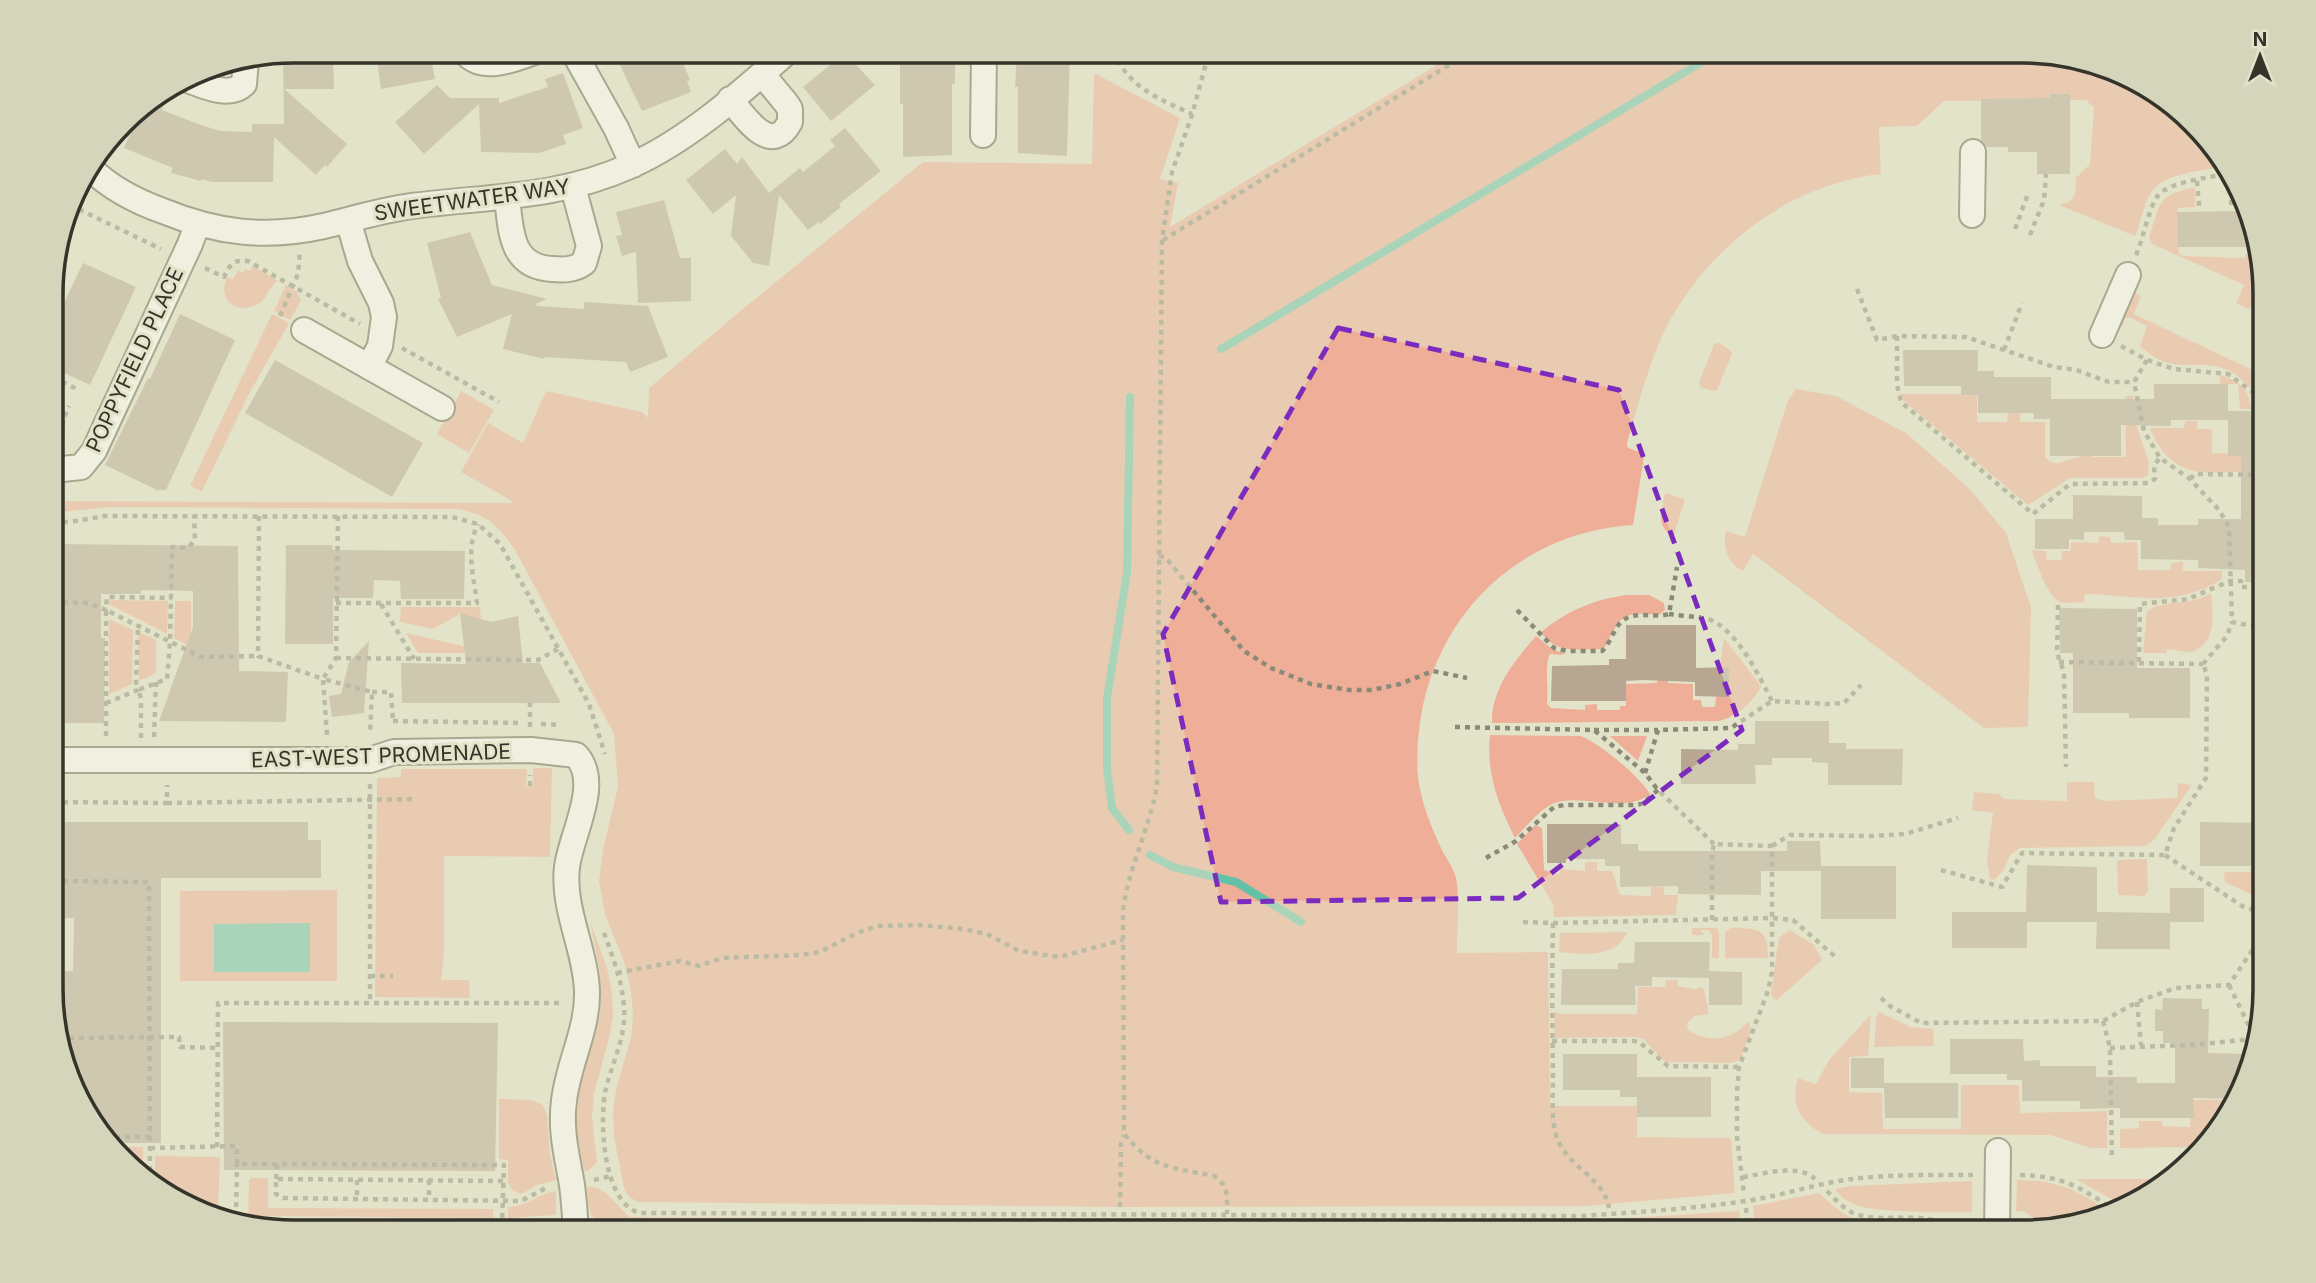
<svg xmlns="http://www.w3.org/2000/svg" width="2316" height="1283" font-family="Inter,sans-serif">
	<style>
		.green { fill: #efae97 }
		.water { fill: #62c1a6 }
		.lines { fill: none; stroke-linecap: round; stroke-linejoin: round }
		.stream { stroke: #62c1a6; stroke-width: 8 }
		.building { fill: #b6a692 }
		.minor-casing { stroke: #61614b; stroke-width: 28 }
		.path { stroke: #8a8a78; stroke-width: 4.5; stroke-dasharray: 5 5; stroke-linecap: butt }
		.minor { stroke: #fff; stroke-width: 24 }
		.marked { fill: none; stroke: #7b2cbf; stroke-width: 5; stroke-dasharray: 14 9; stroke-linejoin: round }
		.labels { text-anchor: middle; stroke-width: 6; stroke-linejoin: round; paint-order: stroke }
		.street-label { font-size: 21px; fill: #34342a; stroke: #e3e3c9 }
		.rim { fill: none; stroke: #34342a; stroke-width: 3.5 }
	</style>
	<rect width="100%" height="100%" fill="#e3e3c9"/>
	<path class="green" d="M1460 51H2022L2143 83 2224 159 2227 166C2204 171 2163 172 2150 194 2143 205 2141 224 2135 236L2059 205C2076 201 2076 195 2076 178L2090 164 2094 108 2086 100 1944 101 1917 126 1879 127 1881 174C1785 184 1698 255 1660 341 1646 374 1637 409 1627 443L1628 448 1642 453 1644 457 1633 525C1527 532 1446 603 1423 705 1418 731 1415 759 1419 784 1423 807 1432 829 1442 850 1446 858 1454 869 1456 878 1460 898 1457 931 1457 953L1548 952 1550 1106H1637V1137L1731 1138 1735 1193 1585 1206 1120 1207 638 1202 629 1197 624 1188 614 1137 613 1110 616 1089 631 1038 633 1016 631 991 624 961 605 915 599 881 603 849 618 787 614 734 515 550C499 526 486 513 456 509L110 507 53 513V501L511 503 512 501 461 472 488 423 523 443 546 391 642 412 648 418 649 388 744 308 923 162 1092 164 1094 73 1180 118 1160 179 1178 183 1170 227Z
		M2195 187V207L2178 208 2179 254 2183 256 2245 258 2246 254H2251V280L2265 284V296L2258 293 2249 310 2236 303 2244 285 2152 244 2149 238C2161 202 2156 196 2195 187Z
		M253 266 278 281C268 287 267 301 256 305 234 315 217 298 227 277L233 279 238 270 243 273 245 269 250 271Z
		M286 285 297 292 301 301 290 320 274 311Z
		M2133 291 2141 296 2134 314 2265 376V394C2249 393 2242 376 2228 370 2193 356 2174 378 2140 346L2147 326 2129 317 2125 319 2122 327 2117 325Z
		M272 314 289 323 249 394 202 491 190 486Z
		M1719 343 1731 351 1732 354 1717 390 1714 391 1701 388 1699 383 1714 344Z
		M2220 375C2239 381 2249 389 2251 409H2240L2238 384H2220Z
		M1796 389 1836 396 1906 433 1969 488 2006 533 2031 607 2028 727 1984 728 1753 554 1743 571C1728 564 1722 547 1726 531L1745 537 1788 400Z
		M1977 390V422H2007L2008 412H2020V422H2045V457C2057 471 2066 457 2081 457V447H2092V457H2126L2125 397 2133 395 2137 428 2149 462 2148 476 2141 478H2070L2028 505 1905 402 1899 394H1970Z
		M461 391 494 410 469 453 437 434Z
		M2185 421H2197V429H2212V453L2265 454V471C2213 471 2173 486 2150 428H2184Z
		M1665 493 1685 499 1674 535C1655 529 1662 509 1665 493Z
		M2099 536 2110 537 2111 543 2137 542 2138 570H2171V563L2183 562V571H2222V579C2175 609 2137 595 2085 594L2084 602C2077 602 2067 604 2060 602 2047 596 2036 563 2032 550L2046 551 2047 560H2061L2062 551H2071V542L2098 543Z
		M2211 593C2213 611 2217 642 2194 651 2185 654 2177 649 2167 649L2166 653H2143L2147 611C2163 600 2190 606 2211 593Z
		M1628 595H1649L1664 603 1665 610 1659 615C1622 611 1621 615 1605 647L1601 649C1578 649 1555 654 1541 632 1567 611 1594 599 1628 595Z
		M110 600 168 601 167 634 109 604Z
		M175 601H191V647L174 638Z
		M401 607H480L481 619 460 614 433 629 400 622Z
		M109 619 133 630 132 684 109 694Z
		M138 632 156 640V673L139 681Z
		M406 633 481 650 479 653H418Z
		M1536 636 1553 650 1565 653 1561 655 1550 654C1544 665 1549 689 1547 704L1551 708 1585 710V705L1597 704V710H1620V706H1626V684L1657 683 1658 674H1667L1668 683 1693 684V700H1701L1702 707H1715L1716 697 1729 696V667H1720L1724 638 1761 686C1754 702 1736 717 1719 721L1492 723C1491 689 1515 660 1536 636Z
		M1490 735 1580 736C1599 742 1640 777 1650 794 1625 815 1580 792 1552 804 1538 811 1526 827 1515 838 1498 804 1486 773 1490 735Z
		M1610 736H1647L1638 761Z
		M533 768H552L550 857 444 856V953L441 980H469L470 998 375 997 377 778 401 777V769H527L526 786H533Z
		M2067 782H2094L2095 798 2104 801 2177 798 2178 783 2192 785 2154 840 2146 846 2020 848 2010 855 2004 870 1994 880 1990 878 1987 861 1993 813 1972 810 1974 792 1999 794 2004 799 2067 801Z
		M1535 825 1542 828 1544 870 1559 874 1561 869 1585 871V862H1597V871H1611L1613 873 1619 893 1622 895 1651 896V887H1664V895H1678L1676 915 1554 917 1553 904 1517 844Z
		M2147 859 2148 891 2144 896 2118 895 2117 860Z
		M2224 872H2265V901L2225 882Z
		M337 890V981H180V891Z
		M590 921 607 968 612 994 613 1018 609 1038 594 1094 592 1117 597 1162 588 1171H584L576 1127 579 1094 583 1068 600 1015 601 1002 599 967Z
		M1692 928H1716L1719 930V958H1712V935L1709 930H1700L1705 935H1692Z
		M1731 928C1757 928 1769 928 1768 958H1725V932Z
		M1790 930 1814 945 1822 960 1777 1000 1771 996C1773 985 1777 941 1780 937 1783 934 1787 932 1790 930Z
		M1627 932C1618 958 1582 955 1559 952L1560 933Z
		M1666 980H1678V986L1695 989 1702 987 1704 990 1709 1014 1695 1016 1687 1023 1688 1030C1710 1044 1732 1040 1749 1021L1751 1032 1740 1060 1732 1063 1665 1062 1643 1039 1636 1037 1554 1038V1011L1560 1014H1637L1638 987H1665Z
		M1879 1012 1911 1027 1933 1029 1934 1046 1874 1047 1876 1018Z
		M1871 1014 1868 1056 1849 1057V1092L1882 1093 1883 1129H1961V1085H2019L2020 1113 2107 1111V1148H2091L2050 1135 1824 1134C1800 1123 1790 1103 1798 1078L1816 1084 1829 1060Z
		M499 1099 532 1100 543 1105 547 1115 550 1155 556 1180 537 1185 522 1194 513 1191 508 1183V1160L499 1159Z
		M2191 1100H2236L2233 1110 2216 1128H2206L2199 1140 2198 1147 2120 1148V1129L2139 1128V1121H2162L2163 1126 2190 1127Z
		M117 1147H143V1172Z
		M155 1156 220 1157 218 1212 173 1200 155 1183Z
		M252 1178H268V1208L493 1209V1218L248 1216 249 1180Z
		M2076 1179H2168L2157 1191 2120 1204Z
		M2017 1180C2053 1180 2075 1188 2105 1209L2047 1229 2024 1211H2016Z
		M1972 1181V1212C1941 1211 1884 1214 1856 1205 1847 1202 1840 1197 1835 1189L1850 1186Z
		M587 1187C608 1186 615 1206 630 1217L1114 1220 1113 1222 595 1219C587 1213 588 1198 587 1187Z
		M556 1191V1215L508 1218V1207C529 1206 537 1194 556 1191Z
		M1819 1193C1826 1199 1833 1206 1840 1211 1862 1227 1911 1223 1938 1224V1231L1755 1228 1753 1206Z
		M1739 1211 1740 1228H1613V1219Z
		M1606 1220 1605 1229 1131 1227 1125 1221Z
		M283 1228 529 1229V1232H300Z
		M737 1231H1055L737 1232Z"/>
	<path class="water" d="M310 923V972H214V924Z"/>
	<g class="lines">
		<path class="stream" d="M1221 349 1720 51
			M1129 830 1112 808 1107 769V698L1127 573 1130 397
			M1150 855 1173 867 1236 882 1301 922"/>
	</g>
	<path class="building" d="M294 51H333L334 89H284L347 144 327 167 325 165 316 175 274 137 273 182H211L202 179 201 181 171 173 173 168 124 148 142 106 170 89 162 110 198 124 220 131 252 132V124H284L283 53Z
		M376 51H430L435 79 381 89Z
		M613 51H678L690 80 687 81 691 92 642 111Z
		M1017 51H1070L1067 156 1018 153V87H1015Z
		M845 53 875 85 831 121 803 87Z
		M900 61 955 62V84H952V155L903 157V104H900Z
		M563 73 583 128 563 135 566 144 539 153 481 152 479 104 424 154 395 122 437 85 450 98H499V103L548 87 545 79Z
		M2050 94H2070V174H2037V152H2008V147H1987L1981 140V99L2050 98Z
		M845 128 881 171 839 204 841 207 820 224 819 222 808 230 779 195 769 266 753 263 731 236 736 195 713 214 686 180 725 149 737 164 742 157 769 193 800 168 803 172 835 146 830 140Z
		M664 200 680 258H691V301L638 303 636 252 622 256 616 236 622 235 616 212Z
		M2242 211 2254 247H2178L2177 212Z
		M470 232 492 285 547 299 537 303 536 306 584 309V302L648 306 668 357 630 372 626 362 544 357V359L503 349 512 314 457 337 438 299 441 298 427 243Z
		M83 263 136 287 90 385 53 368V326Z
		M180 314 235 340 166 490H157L105 465 148 378 150 379Z
		M1903 350H1978V371H1994V377H2051V399H2154V384H2228V411H2265V582H2245V570L2198 568V560L2141 559V540H2125L2124 532H2084V540L2069 539V549H2035V519H2073V495L2142 496V518H2158V525H2198V519H2241V456H2228V420H2171V426L2121 425V456H2050V419H2034V413H1978V395H1961V386H1904Z
		M275 360 423 443 392 497 245 413Z
		M56 544 238 546 239 671 288 672 286 722 159 721 193 627V591L141 590V594H101V638H105L104 723H56Z
		M286 545H332L333 550 465 551 464 599H401L400 581 374 580 373 598H333V644H285Z
		M2059 608 2137 609V668H2190V718H2129V713H2073V653H2060Z
		M460 613 492 622 518 616 523 663H540L561 703H402L401 663 466 664Z
		M1626 625H1696V668L1729 667V697L1695 696V682L1643 680 1626 681V701H1551L1552 666 1609 665V659H1626Z
		M369 641 364 713 332 717 329 696 341 694 349 662Z
		M1755 721H1829V743H1846V749H1903L1902 785H1828V763L1812 762V758H1772V765H1755L1756 784H1681V749L1738 750V744H1755Z
		M62 822H308V840H321V878H161V1143H112L92 1124 53 1020V971H73L74 918 53 919V840H62Z
		M2200 822 2265 823V866H2200Z
		M1547 824H1621V844H1638V851H1787V841H1820L1821 866H1896V919H1821V871H1761V895L1678 894V886L1620 887V866H1605V859H1566V863H1547Z
		M2027 865 2097 867V922H2027V948H1952V912H2026Z
		M2170 888H2204V922H2170V949H2096L2097 912 2170 913Z
		M1635 942H1710L1709 971 1742 972V1005H1709V971V978L1652 977V986H1635L1636 1005H1561L1562 969H1618V963H1634Z
		M2163 998 2202 999V1009H2209L2208 1053 2250 1054 2236 1099 2193 1098 2194 1118H2120V1108L2080 1109V1101H2022V1080H2007V1074H1950V1039H2023L2024 1061 2040 1060V1066H2096V1077H2137V1083H2175V1043H2163V1031H2155V1009L2162 1010Z
		M223 1022 498 1023 495 1171 224 1170Z
		M1563 1054H1637V1077H1711V1117H1637V1097H1620V1090H1563Z
		M1851 1058H1884V1083H1958V1118H1885L1884 1088H1851Z"/>
	<g class="lines">
		<defs>
			<path id="minor" d="M464 51C482 74 515 59 537 51
				M573 51 616 128 633 165
				M185 79C202 85 229 99 244 84L246 60
				M730 99C744 116 771 158 790 122V109L786 103 762 74
				M983 135 984 51
				M90 168C109 187 138 202 163 211 217 233 266 239 324 226 353 219 382 210 412 206 489 196 556 199 630 166 687 141 742 92 788 51
				M507 198C511 230 510 267 552 269 564 270 574 270 584 263L589 246 573 187
				M1972 215 1973 152
				M348 220 360 261 381 303 384 317 380 346 369 367
				M304 330 442 408
				M2102 335 2128 275
				M53 470 81 467 94 451 190 244 197 225
				M53 760H370L394 752 531 750 576 755C602 783 571 834 567 867 562 909 586 950 587 992 588 1029 568 1064 564 1101 560 1130 567 1156 572 1185 574 1200 575 1216 576 1232
				M1997 1232 1998 1151"/>
		</defs>
		<use href="#minor" class="minor-casing"/>
		<path class="path" d="M1114 51C1127 87 1159 99 1192 114
			M1164 51C1185 66 1196 63 1218 51
			M1208 56 1192 115 1172 172 1162 240 1157 785C1150 828 1128 868 1123 911L1124 1134C1154 1170 1171 1167 1214 1176 1229 1185 1227 1198 1227 1214
			M2197 181 2199 206
			M70 205 161 249
			M2231 205 2232 182
			M2015 229 2028 194
			M2030 235 2044 200 2046 174
			M60 238 82 192
			M1163 240 1472 51
			M2136 255C2144 237 2147 213 2157 197 2167 181 2211 178 2229 173
			M205 268 224 277C230 264 234 259 248 261L360 324
			M1857 289 1877 340 1897 336 1966 337 2054 367 2076 370 2109 382H2134
			M280 316 298 274 300 252
			M1897 336V385L1901 402 2033 514 2070 484 2148 483 2155 479 2154 465 2160 458
			M2121 346 2147 360 2174 369 2228 374 2258 396 2265 398
			M402 348 499 402
			M2004 350 2022 303
			M2147 360 2134 382 2144 431 2160 458 2190 479 2219 510 2229 527 2232 622 2253 626 2265 623
			M53 377 77 389
			M62 446 63 420 69 406
			M2190 479 2195 474 2265 475
			M259 516 258 656 323 679 327 735
			M338 516 336 658 323 679 372 692 370 734
			M53 522H70L105 516 452 517 478 524 500 544 589 704 605 754
			M1159 556 1165 557 1244 651 1271 668 1311 684 1349 690H1372L1400 684 1433 671 1467 678
			M53 602 88 603 106 610 107 597 172 598
			M336 603H477C474 577 465 549 478 524
			M381 604 414 659
			M2058 605 2057 653 2064 672 2066 767
			M1517 610 1554 648 1567 651H1602C1610 644 1613 631 1620 623 1633 609 1653 619 1669 614L1677 567
			M1669 614C1681 616 1696 616 1708 619 1737 629 1759 676 1772 701
			M336 658 538 660 558 649
			M2059 662 2203 664
			M2139 662 2140 604 2188 599 2230 581H2241V587H2256
			M2203 664 2227 636 2232 622
			M372 692H391L393 721
			M106 703 138 690 136 682 138 625
			M393 721 522 723
			M541 724 561 725
			M530 727V703
			M1455 727 1594 730 1645 773 1658 790 1714 844
			M1594 730H1658
			M106 736V610L201 657 258 656
			M154 737 156 682
			M141 738V698L138 690 167 679 170 642 172 547 188 548 195 540 194 516
			M1645 773 1658 730 1731 728 1772 701 1827 704 1844 703 1861 685
			M370 784V1003
			M530 786V775
			M53 802 167 803V785
			M167 803 417 799
			M1772 846 1790 835 1872 836 1905 834 1958 818
			M2165 855 2242 906 2265 914
			M1486 858 1516 841 1554 807 1564 805H1635L1642 804 1658 790
			M1941 870 2002 887 2022 853 2165 855 2174 828 2206 778 2207 675 2203 664
			M53 881 149 882 150 1179
			M1712 920V853L1714 844 1772 846V972L1768 991 1739 1067 1737 1092V1137L1744 1194
			M1523 922 1553 923 1773 918 1793 920 1838 959
			M1553 923C1552 974 1552 1025 1553 1076 1553 1095 1551 1117 1556 1135 1566 1168 1603 1175 1609 1208
			M604 933C614 960 626 991 624 1021 622 1044 612 1065 606 1088 599 1119 602 1203 640 1213L1582 1216C1637 1212 1691 1209 1746 1201 1780 1196 1812 1185 1845 1180 1887 1174 1931 1175 1973 1175
			M617 973 680 961 699 966 722 958 801 955 820 952 857 933 877 926 920 925 963 929 987 934 1019 951 1059 957 1123 940
			M370 976H393
			M2229 985 2255 1038
			M1881 998 1890 1006 1921 1023 2103 1021 2137 1002 2175 988 2229 985 2265 931
			M2137 1002 2141 1045
			M2103 1021 2110 1048 2112 1160
			M59 1038 179 1037 180 1047 218 1048
			M1552 1041H1634L1639 1042 1668 1066 1739 1067
			M2110 1048 2190 1045 2254 1039
			M105 1137H150
			M217 1147 218 1003H563
			M150 1148 237 1146V1164L504 1165 502 1224
			M2020 1175C2059 1176 2078 1185 2109 1207
			M1743 1177C1764 1174 1798 1163 1815 1179
			M276 1179 277 1164
			M357 1180V1198
			M429 1180V1198
			M594 1180 611 1176
			M503 1181 276 1179V1194L283 1198 521 1201 548 1187
			M1827 1191C1835 1199 1843 1208 1853 1213 1886 1226 1928 1206 1956 1232
			M1120 1207 1121 1143 1124 1135
			M1746 1208 1748 1232
			M236 1217 237 1164
			M1121 1222V1228
			M1610 1222V1232"/>
		<use href="#minor" class="minor"/>
	</g>
	<path d="M0 0H2316V1283H0ZM1338 328 1619 390 1742 730 1518 898 1221 902 1163 634Z" fill="#e3e3c9" fill-opacity=".55" fill-rule="evenodd"/>
	<path class="marked" d="M1338 328 1619 390 1742 730 1518 898 1221 902 1163 634Z"/>
	<g class="labels">
		<g class="street-label">
			<text transform="translate(472 200) rotate(-8)" y="7">SWEETWATER WAY</text>
			<text transform="translate(135 360) rotate(-65)" y="7">POPPYFIELD PLACE</text>
			<text transform="translate(381 756) rotate(-2)" y="7">EAST-WEST PROMENADE</text>
		</g>
	</g>
	<path d="M0 0H2316V1283H0ZM294 63H2022A231 231 0 0 1 2253 294V989A231 231 0 0 1 2022 1220H294A231 231 0 0 1 63 989V294A231 231 0 0 1 294 63Z" fill="#d5d5bc" fill-rule="evenodd"/>
	<path class="rim" d="M294 63H2022A231 231 0 0 1 2253 294V989A231 231 0 0 1 2022 1220H294A231 231 0 0 1 63 989V294A231 231 0 0 1 294 63Z"/>
	<g transform="translate(2260 56)" stroke="#e3e3c9" stroke-width="5" paint-order="stroke">
	<path d="M0-5L12 26L0 18L-12 26Z" fill="#34342a"/>
	<text y="-10" font-size="19" font-weight="bold" text-anchor="middle" fill="#34342a">N</text>
	</g>
</svg>
